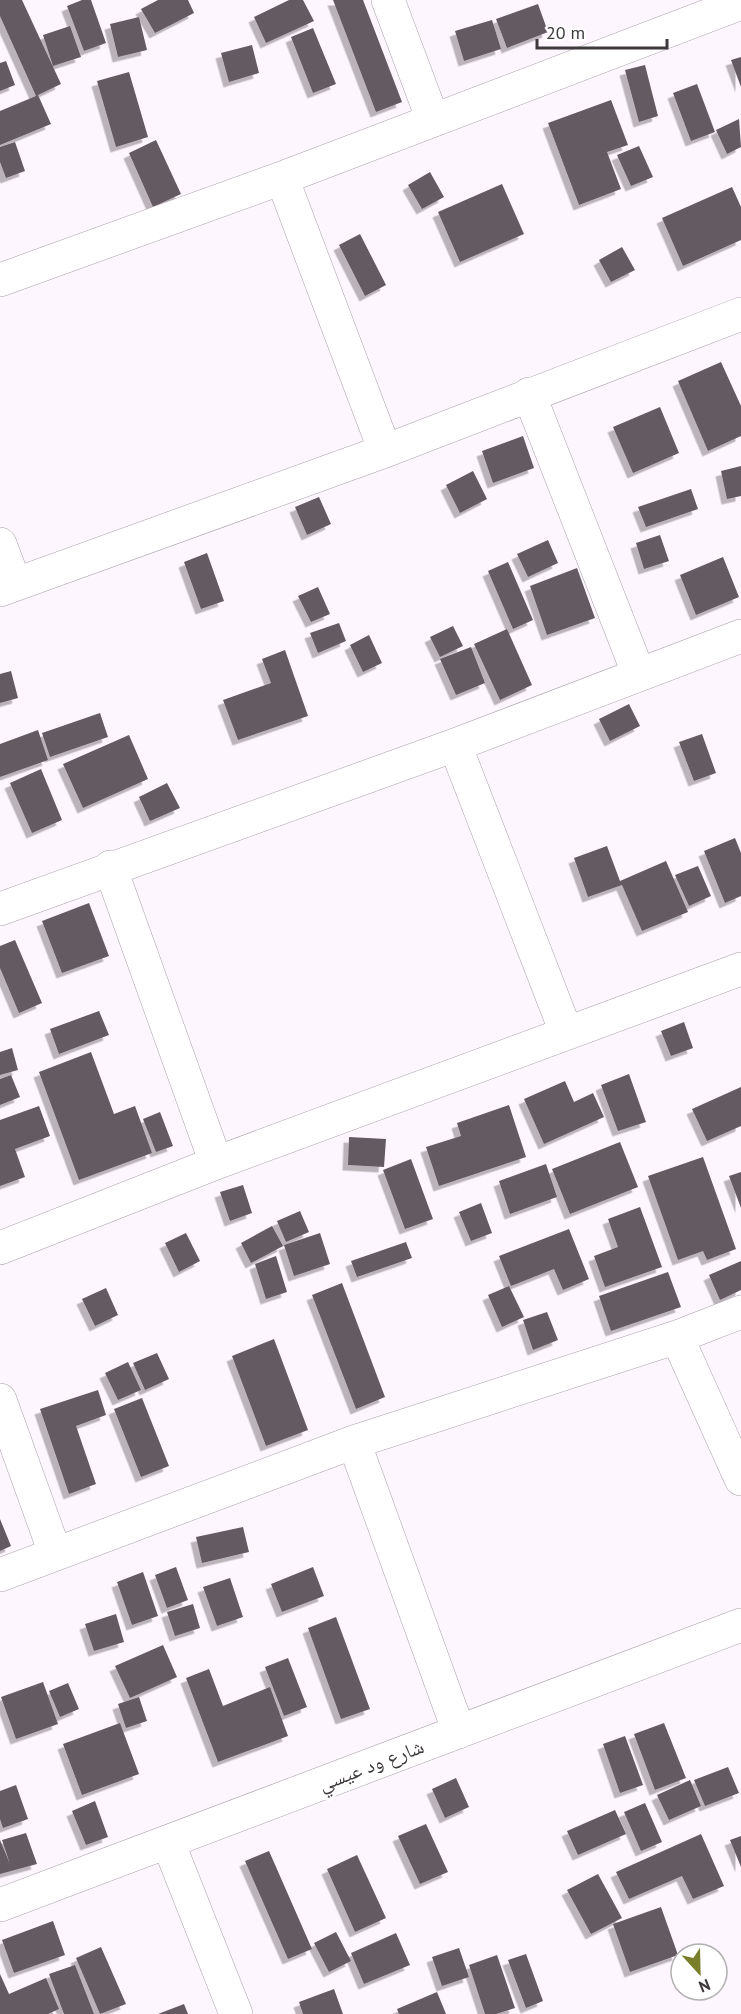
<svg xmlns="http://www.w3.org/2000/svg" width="741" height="2014" font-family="'PT Sans','Noto Naskh Arabic',sans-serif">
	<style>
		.building { fill: #635a62; filter: url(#shadow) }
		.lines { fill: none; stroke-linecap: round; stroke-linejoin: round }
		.street-casing { stroke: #aaa1aa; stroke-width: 34 }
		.street { stroke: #fff; stroke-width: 33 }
		.labels { text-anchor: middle; stroke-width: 6; stroke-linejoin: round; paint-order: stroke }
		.street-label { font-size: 20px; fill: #3d393d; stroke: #fff }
	</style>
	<defs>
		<filter id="shadow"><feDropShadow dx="-5.5" dy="5.5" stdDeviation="0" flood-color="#0004"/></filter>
	</defs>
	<rect width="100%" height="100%" fill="#fef6fe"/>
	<path class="building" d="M0 0H22L61 84 38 95 51 124 0 145V111L36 96 0 16Z
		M82 0H91L106 43 84 51 67 6Z
		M158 0H188L194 13 155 33 141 9Z
		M289 0H303L314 21 266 43 254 17Z
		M333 0H363L402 102 376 112Z
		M538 4 548 32 507 48 496 19Z
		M139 17 147 50 118 57 110 24Z
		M492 20 501 49 464 61 455 31Z
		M70 26 81 57 53 66 43 35Z
		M313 28 336 84 313 93 291 37Z
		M252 45 259 73 229 82 221 53Z
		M741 57V87L731 60Z
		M6 61 15 85 0 91V63Z
		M645 65 658 116 639 122 625 70Z
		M129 72 148 137 116 147 97 81Z
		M697 84 715 132 691 141 673 93Z
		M611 100 628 145 607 152 621 189 579 205 548 123Z
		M739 119 741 147 727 154 716 130Z
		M156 140 181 194 153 207 129 153Z
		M15 142 25 171 6 178 0 162V147Z
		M639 146 653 177 631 186 617 155Z
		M430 172 444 197 422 209 408 185Z
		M502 184 524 234 460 262 438 212Z
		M732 187 741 207V240L683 266 662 218Z
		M360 234 386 285 365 296 339 245Z
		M622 247 635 270 611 282 599 260Z
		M721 362 741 406V436L708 451 678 381Z
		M660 407 679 453 633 473 613 427Z
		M523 436 534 468 493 483 482 451Z
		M741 466V496L727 499 721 471Z
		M473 471 487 499 460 513 446 485Z
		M691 489 698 509 646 527 638 507Z
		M319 497 331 524 307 535 295 507Z
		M660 535 669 561 644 569 636 543Z
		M548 540 558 563 528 577 517 554Z
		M207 553 224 601 201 609 184 562Z
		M723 557 739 597 696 615 680 575Z
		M508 562 533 620 513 629 488 571Z
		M577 568 595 618 547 635 530 586Z
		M318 587 330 614 311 622 298 596Z
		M339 623 346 641 318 653 310 633Z
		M453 626 463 646 440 657 430 637Z
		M507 629 532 685 500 700 474 644Z
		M369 635 382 663 363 672 350 645Z
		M471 647 485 683 456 695 440 659Z
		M285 650 308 716 238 740 223 700 271 683 262 659Z
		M11 671 18 698 0 703V674Z
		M629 704 640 726 610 741 599 719Z
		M100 713 108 737 50 757 42 733Z
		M38 730 48 760 0 777V744Z
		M702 734 716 773 694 781 679 742Z
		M129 735 148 779 83 808 63 764Z
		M41 769 62 820 32 833 10 783Z
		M167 783 180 808 150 821 139 797Z
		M735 838 741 853V896L725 903 704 851Z
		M607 846 620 881 666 861 688 912 642 931 622 885 588 897 574 858Z
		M698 866 711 896 689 906 675 875Z
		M89 903 109 956 62 973 42 921Z
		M15 940 42 1003 19 1013 0 968V946Z
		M99 1011 109 1035 59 1054 50 1029Z
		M684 1022 693 1048 671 1056 661 1031Z
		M12 1048 18 1070 0 1075V1052Z
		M91 1052 114 1114 135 1106 152 1153 79 1180 39 1072Z
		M629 1074 646 1122 618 1131 601 1085Z
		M11 1075 20 1097 0 1105V1079Z
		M565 1081 574 1102 593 1093 604 1117 544 1144 524 1099Z
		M741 1087V1126L707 1141 692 1109Z
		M509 1105 526 1157 439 1186 426 1147 461 1136 457 1123Z
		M39 1106 50 1136 15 1149 25 1177 0 1186V1120Z
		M160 1112 173 1146 156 1152 143 1119Z
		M349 1137 386 1139 384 1167 348 1165Z
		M620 1142 638 1187 570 1214 552 1169Z
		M703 1157 736 1249 707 1260 703 1251 678 1260 648 1176Z
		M411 1159 433 1219 405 1229 383 1170Z
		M546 1164 557 1197 510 1214 499 1181Z
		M741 1172V1208L729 1176Z
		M243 1185 252 1213 230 1221 220 1192Z
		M481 1203 492 1233 471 1241 459 1212Z
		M640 1207 662 1267 605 1287 594 1256 618 1247 608 1219Z
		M300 1211 309 1232 286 1242 277 1221Z
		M272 1226 283 1246 251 1263 241 1243Z
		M569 1229 589 1279 563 1290 554 1269 511 1286 499 1256Z
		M186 1233 200 1261 179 1272 165 1243Z
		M320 1233 330 1264 294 1276 284 1245Z
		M406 1242 412 1258 357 1277 351 1261Z
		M276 1256 287 1292 266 1299 255 1264Z
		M741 1261V1290L720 1300 709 1275Z
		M668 1272 681 1307 611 1331 599 1296Z
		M342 1283 385 1397 356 1409 312 1295Z
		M509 1286 524 1317 502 1327 488 1295Z
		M106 1288 118 1315 95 1326 82 1299Z
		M547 1312 558 1340 533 1350 523 1320Z
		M274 1339 308 1430 266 1446 232 1356Z
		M157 1353 169 1379 145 1390 133 1363Z
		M128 1362 141 1390 118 1400 105 1373Z
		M98 1390 106 1415 76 1426 96 1484 69 1494 40 1409Z
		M142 1398 169 1466 141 1477 114 1409Z
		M0 1519 11 1546 0 1551Z
		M243 1527 249 1552 202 1563 196 1537Z
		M176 1567 188 1600 167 1608 155 1575Z
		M313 1567 324 1596 282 1612 271 1584Z
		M143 1572 158 1616 132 1625 117 1582Z
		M230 1578 243 1617 217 1626 203 1587Z
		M193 1604 200 1628 175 1636 167 1612Z
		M116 1614 124 1642 94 1651 85 1624Z
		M336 1617 370 1709 341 1719 308 1628Z
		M163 1645 177 1677 130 1698 115 1666Z
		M288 1658 307 1707 284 1716 265 1667Z
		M209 1669 223 1706 270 1687 288 1736 218 1762 186 1678Z
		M43 1682 58 1724 16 1739 1 1697Z
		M68 1683 79 1709 60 1717 49 1691Z
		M139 1697 147 1721 126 1728 118 1704Z
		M120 1723 139 1774 82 1795 63 1744Z
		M664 1723 686 1778 655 1790 634 1734Z
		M625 1736 643 1785 620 1793 603 1744Z
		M728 1767 739 1793 705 1806 694 1780Z
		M456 1778 469 1807 445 1818 432 1789Z
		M690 1780 701 1806 669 1820 657 1795Z
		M16 1785 28 1819 3 1828 0 1819V1791Z
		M95 1801 108 1837 86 1845 72 1811Z
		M645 1803 662 1842 641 1851 624 1812Z
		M615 1810 626 1834 578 1855 567 1831Z
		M426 1824 448 1872 420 1884 398 1836Z
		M26 1833 37 1864 0 1874V1840L10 1864 2 1840Z
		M701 1834 724 1886 693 1899 682 1876 629 1899 616 1872Z
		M741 1836V1867L730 1840Z
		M269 1851 312 1949 288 1959 245 1861Z
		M357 1855 386 1918 355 1932 327 1869Z
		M598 1874 622 1918 591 1934 567 1890Z
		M661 1907 678 1955 630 1972 613 1924Z
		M53 1921 65 1955 14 1973 2 1940Z
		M336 1932 351 1961 329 1972 314 1943Z
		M396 1933 410 1965 364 1984 351 1953Z
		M101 1947 126 2004 100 2014 76 1958Z
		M459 1948 469 1977 442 1986 432 1957Z
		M526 1954 543 2001 526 2008 508 1960Z
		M497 1955 515 2008 496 2014H485L469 1965Z
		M75 1965 94 2014H64L49 1974Z
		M0 1974 9 1994 46 1978 59 2009 48 2014H0Z
		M334 1989 343 2014H303L299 2002Z
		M437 1992 446 2014H399L397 2009Z
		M184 2004 188 2014H158Z"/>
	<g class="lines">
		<defs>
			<path id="street" d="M388 0 433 120
				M282 178 385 451
				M0 280 282 178 741 3
				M529 394 639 675
				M0 544 15 584
				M0 590 385 451 741 314
				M455 745 566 1032
				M110 867 216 1163
				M0 909 455 745 741 636
				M0 1248 216 1163 741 969
				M677 1337 741 1479
				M0 1400 55 1553
				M354 1442 459 1732
				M0 1575 354 1442 677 1337 741 1312
				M168 1842 236 2014
				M0 1905 741 1625"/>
		</defs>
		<use href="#street" class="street-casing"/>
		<use href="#street" class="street"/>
	</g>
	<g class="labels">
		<g class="street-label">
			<text transform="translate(371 1765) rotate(-21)" y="7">شارع ود عيسي</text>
		</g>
	</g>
	<g transform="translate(699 1972) rotate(158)"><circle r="28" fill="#ffffff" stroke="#b1b0b1" stroke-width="1.5"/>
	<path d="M0-4.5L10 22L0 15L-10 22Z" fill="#797e28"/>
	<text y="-9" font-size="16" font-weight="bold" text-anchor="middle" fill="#3d393d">N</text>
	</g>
	<path d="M537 39v9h130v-9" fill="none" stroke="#3d393d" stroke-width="3"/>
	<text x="546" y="39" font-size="18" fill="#3d393d" stroke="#ffffff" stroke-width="4.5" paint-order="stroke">20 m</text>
</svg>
